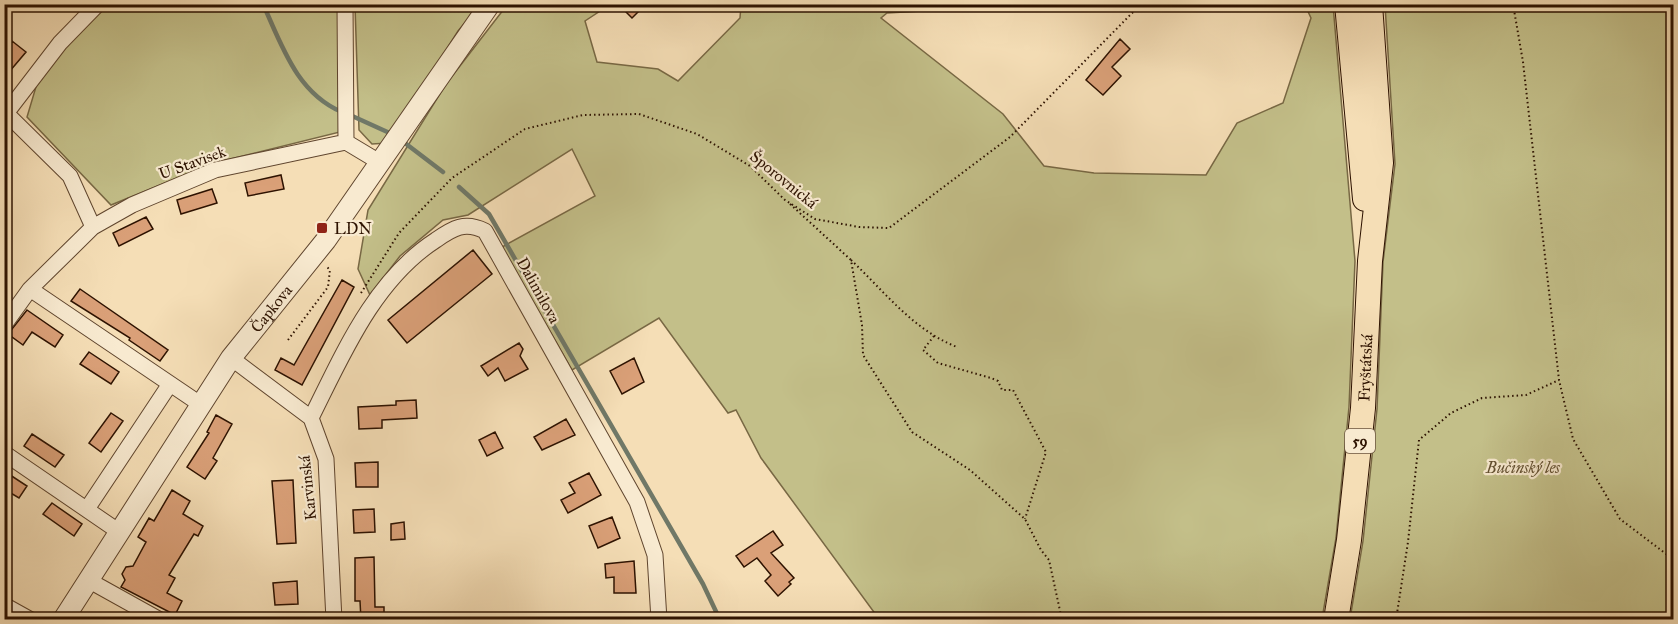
<svg xmlns="http://www.w3.org/2000/svg" width="1678" height="624" font-family="'IM FELL Great Primer',serif">
	<style>
		.green { fill: #c3bf89; stroke: #786844; stroke-width: 1.5 }
		.lines { fill: none; stroke-linecap: round; stroke-linejoin: round }
		.stream { stroke: #707867; stroke-width: 4.5 }
		.building { fill: #daa078; stroke: #2d1200; stroke-width: 1.5 }
		.minor-casing { stroke: #5f452e; stroke-width: 17 }
		.tertiary-casing { stroke: #5f452e; stroke-width: 22 }
		.primary-casing { stroke: #2d1200; stroke-width: 26 }
		.path { stroke: #2d1200; stroke-width: 2; stroke-dasharray: 1.5 3; stroke-linecap: butt }
		.minor { stroke: #f8ead0; stroke-width: 15 }
		.tertiary { stroke: #f8ead0; stroke-width: 20 }
		.primary { stroke: #f5deb6; stroke-width: 24 }
		.poi-dot { fill: #8f2418; stroke: #f8ead0; stroke-width: 2 }
		.labels { text-anchor: middle; stroke-width: 4.5; stroke-linejoin: round; paint-order: stroke }
		.shield { fill: #f8ead0; stroke: #6a533e; stroke-width: 1.5 }
		.shield-label { font-size: 15px; font-weight: bold; fill: #2d1200 }
		.street-label { font-size: 16px; fill: #2d1200; stroke: #f8ead0 }
		.poi-label { font-size: 16px; fill: #2d1200; stroke: #f8ead0; text-anchor: start }
		.park-label { font-size: 16px; font-style: italic; fill: #624f30; stroke: #f8ead0 }
	</style>
	<rect width="100%" height="100%" fill="#f5deb6"/>
	<filter id="stains"><feTurbulence type="fractalNoise" baseFrequency=".00333" numOctaves="4"/><feColorMatrix values="0 0 0 0 .2 0 0 0 0 .09 0 0 0 0 .02 0 0 0 .5 -.17"/></filter>
	<radialGradient id="worn" r=".72"><stop offset=".6" stop-color="#630" stop-opacity="0"/><stop offset="1" stop-color="#630" stop-opacity=".3"/></radialGradient>
	<path class="green" d="M107 5H339L340 132 214 163 111 205 27 117 38 80 66 45Z
		M355 5H480L458 31 388 143 372 144 359 130Z
		M507 5H601L600 11 585 21 597 62 658 69 678 81 740 18 741 5H963L958 9 887 13 881 18 1003 114 1044 166 1094 173 1206 175 1237 123 1283 103 1311 18 1305 5H1333L1355 261 1349 407 1336 538 1322 619H879L761 458 736 410 728 413 659 318 572 370 502 247 595 196 572 149 468 215 443 220 400 256 370 295 358 269 368 210 446 84Z
		M1385 5H1673V619H1350L1363 541 1377 409 1383 262 1395 164Z"/>
	<g class="lines">
		<path class="stream" d="M263 4C282 46 297 93 342 112
			M350 115 394 135
			M401 140 443 172
			M459 187 489 214 703 584 720 620"/>
	</g>
	<path class="building" d="M618 4H634L640 10 632 18Z
		M1120 39 1130 49 1112 67 1121 76 1103 95 1086 80Z
		M12 41 26 52 4 78V51Z
		M281 175 284 189 248 196 245 183Z
		M212 189 217 203 181 214 177 200Z
		M146 217 153 229 119 246 113 233Z
		M473 250 492 274 407 343 388 320Z
		M342 280 354 287 302 385 275 370 281 358 294 365Z
		M80 289 168 350 160 361 129 340 130 338 71 301Z
		M27 310 63 335 55 347 32 332 23 345 8 334Z
		M519 343 523 349 520 356 528 369 505 381 498 368 488 376 481 366Z
		M89 352 119 372 111 384 80 364Z
		M634 358 644 382 622 394 610 371Z
		M416 400 417 418 382 420V428L359 429 358 407 396 405V401Z
		M111 413 123 421 101 452 89 443Z
		M216 415 232 424 213 458 217 461 205 479 187 467 209 433 207 432Z
		M566 419 575 435 542 450 534 437Z
		M495 432 503 448 487 456 479 440Z
		M32 434 64 455 55 467 24 446Z
		M378 462V487H356L355 463Z
		M4 471 27 486 19 498 4 489Z
		M589 473 601 495 568 513 561 500 575 493 569 483Z
		M293 480 296 543 277 544 272 481Z
		M172 490 190 501 183 514 203 526 198 536 194 534 169 575 175 578 167 593 182 601 175 615 121 587 125 580 122 574 126 567 133 566 146 542 138 537 149 518 154 521Z
		M52 503 82 524 74 536 43 514Z
		M374 509 375 532 354 533 353 510Z
		M612 517 620 538 598 548 589 526Z
		M404 522 405 539 391 540V524Z
		M773 531 783 545 771 553 794 578 789 582 791 584 778 596 765 581 771 575 757 558 744 567 736 556Z
		M374 557 375 607H384V620H361L360 601H355V558Z
		M634 561 636 593H614V577L606 578 605 564Z
		M297 581 298 604 275 605 273 583Z"/>
	<g class="lines">
		<defs>
			<path id="minor" d="M345 4 346 142
				M7 114 70 176 93 227
				M4 116 60 43 98 4
				M30 289 200 404
				M4 325 30 289 93 227 132 205 215 170 346 142 381 163
				M231 358 311 418 326 459 334 620
				M311 418C343 354 374 280 436 240 453 228 465 221 485 231L637 502 655 555 659 620
				M4 453 118 531
				M87 509 170 384
				M88 580 160 620
				M4 605 31 620"/>
			<g id="tertiary">
				<path id="s1" d="M63 620 231 358 326 240 490 4"/>
			</g>
			<g id="primary">
				<path d="M1347 4 1365 199"/>
				<path id="s2" d="M1336 620 1349 540 1363 408 1370 261 1381 163 1370 4"/>
			</g>
		</defs>
		<use href="#minor" class="minor-casing"/>
		<use href="#tertiary" class="tertiary-casing"/>
		<use href="#primary" class="primary-casing"/>
		<path class="path" d="M1513 4 1523 62 1559 380 1573 439 1620 519 1674 560
			M790 204 851 260 862 325 863 355 912 432 970 470 1025 519 1041 550 1049 560 1062 620
			M851 260C884 291 913 330 957 347
			M361 293 399 233 452 178 525 129 583 115 639 114 697 134 750 166 785 200 815 219 859 227 889 228 1010 137 1141 4
			M934 336 923 350 938 363 991 378 998 381 1002 390H1013L1046 452 1025 519
			M288 340 328 287 330 270 326 266
			M1396 620 1408 542 1419 440 1451 413 1482 398 1526 395 1559 380"/>
		<use href="#minor" class="minor"/>
		<use href="#tertiary" class="tertiary"/>
		<use href="#primary" class="primary"/>
	</g>
	<rect class="poi-dot" x="316" y="222" width="12" height="12" rx="3"/>
	<g class="labels">
		<rect class="shield" x="1345" y="429" width="30" height="24" rx="4.5"/>
		<g class="shield-label">
			<text x="1360" y="446">59</text>
		</g>
		<g class="street-label">
			<text transform="translate(192 162) rotate(-20)" y="6">U Stavisek</text>
			<text transform="translate(784 179) rotate(39)" y="6">Šporovnická</text>
			<text transform="translate(539 290) rotate(61)" y="6">Dalimilova</text>
			<text dy="6" stroke="none"><textPath href="#s1" startOffset="375">Čapkova</textPath></text>
			<text dy="6" stroke="none"><textPath href="#s2" startOffset="254">Fryštátská</textPath></text>
			<text transform="translate(307 488) rotate(-96)" y="6">Karvinská</text>
		</g>
		<g class="poi-label">
			<text x="334" y="234">LDN</text>
		</g>
		<g class="park-label">
			<text x="1523" y="473">Bučinský les</text>
		</g>
	</g>
	<rect width="1678" height="624" fill="none" stroke="#f5deb6" stroke-width="24"/>
	<rect x="6" y="6" width="1666" height="612" fill="none" stroke="#2d1200" stroke-width="3"/>
	<rect x="12" y="12" width="1654" height="600" fill="none" stroke="#2d1200" stroke-width="1.5"/>
	<rect width="100%" height="100%" filter="url(#stains)"/>
	<rect width="100%" height="100%" fill="url(#worn)"/>
</svg>
